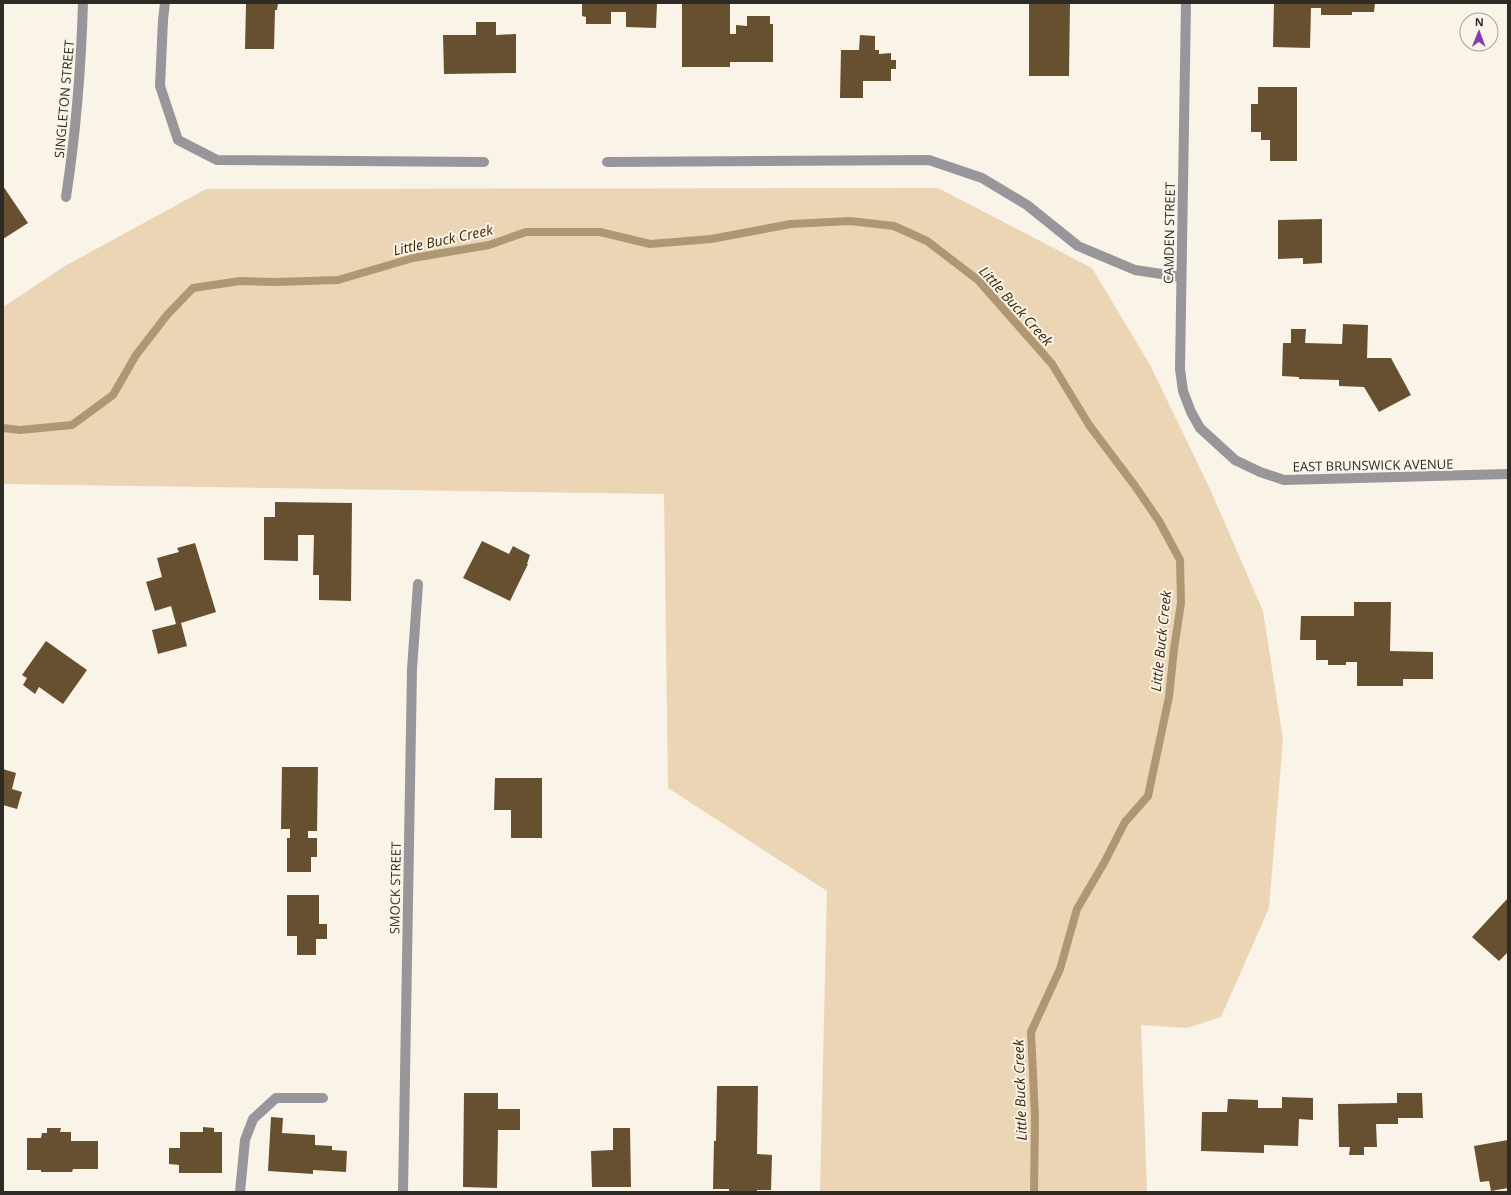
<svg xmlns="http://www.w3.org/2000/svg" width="1511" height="1195" font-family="'Open Sans',sans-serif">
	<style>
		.green { fill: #ebd5b5 }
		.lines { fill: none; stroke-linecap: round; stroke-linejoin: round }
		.stream { stroke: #b09774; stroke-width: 8 }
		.building { fill: #66502f }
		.service { stroke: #98969a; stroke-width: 10 }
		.minor { stroke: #98969a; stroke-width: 10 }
		.labels { text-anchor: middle; stroke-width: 4; stroke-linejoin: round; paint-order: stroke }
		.street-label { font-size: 13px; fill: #2e2b27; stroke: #faf3e8 }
		.water-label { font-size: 14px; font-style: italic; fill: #3a2809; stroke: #faf3e8 }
	</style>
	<rect width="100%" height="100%" fill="#faf3e8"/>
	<path class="green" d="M938 188 1092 268 1150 365 1210 489 1263 611 1283 739 1269 908 1221 1017 1187 1028 1141 1025 1147 1192H820L827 891 668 788 664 494 3 484V307L65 266 206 189Z"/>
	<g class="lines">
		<path class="stream" d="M3 428 20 430 72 425 113 395 136 355 167 315 193 288 240 281 276 282 338 280 413 258 489 245 526 232H600L650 244 711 239 791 224 850 221 894 226 927 241 978 280 1052 364 1089 425 1135 486 1159 521 1180 560 1181 603 1174 649 1169 697 1148 796 1125 822 1104 863 1077 909 1060 969 1031 1032 1035 1117 1034 1192"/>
	</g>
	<path class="building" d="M246 3H278L277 10H275L274 49H245Z
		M582 3H657L656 28 626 27V12H611V24H586V17L582 16Z
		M682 3H730V34H736V25L747 26V16H770V24H773V62H730V67H682Z
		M1029 3H1070L1069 76H1029Z
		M1274 3H1375L1374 12H1352V15H1321V8H1311L1310 48 1273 47Z
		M476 22H496V35L516 34V73L444 74 443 35H476Z
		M860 35 875 36V50H879V54L891 53V60H896V69H891V81H863V98H840L841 50H859Z
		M1258 87H1297V161H1270V140H1261V132H1251V104H1258Z
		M3 186 28 223 3 239Z
		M1322 219V263L1303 264V258L1278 259V220Z
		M1343 324 1368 325 1367 358H1391L1411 395 1379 412 1364 387 1339 386V380L1299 379V377L1282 376 1283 343H1291V329H1306L1305 343 1342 344Z
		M275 502 352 503 351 601 319 600V575H313L314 535H298V561L264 560V517H275Z
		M482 541 509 554 513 546 530 555 527 564H528L510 601 463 578Z
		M195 543 216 612 181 623 187 646 158 654 152 630 176 624 171 606 155 611 146 582 162 577 157 558 179 552 177 548Z
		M1354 602H1391L1390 651 1433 652V679H1403V686H1357V662H1346V665H1328V660H1316V640H1300L1301 616H1354Z
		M46 641 87 670 63 704 39 687 35 694 23 685 27 678 22 675Z
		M282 767H318L317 831H308V838H317V857H311V872H287V838H290V829H281Z
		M3 769 16 773 12 789 22 792 17 809 3 805Z
		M495 778H542V838H511V810H494Z
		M287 895H319V924H327V939H316V955H297V936H287Z
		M1508 898V952L1499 961 1472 937Z
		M717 1086H758L757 1154 772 1155 771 1190H757V1192H729V1189H713L714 1141H716Z
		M464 1093H498V1109H520V1130H498L497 1188 463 1187Z
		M1397 1093H1422L1423 1118H1398V1124H1376L1377 1147H1364V1155H1349L1350 1147H1339L1338 1104 1397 1103Z
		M1282 1097 1313 1098V1120L1299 1119 1298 1146 1264 1145V1153L1201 1151 1202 1112H1227L1228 1099 1258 1100V1108H1282Z
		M271 1117 283 1118 282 1133 315 1135V1145L332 1146V1150L347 1151 346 1172 313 1170V1174L268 1171Z
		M203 1127 214 1128V1132H222V1173H179V1165L169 1164V1148H180V1132H203Z
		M47 1128H61L60 1132H71V1141H98V1169H73L72 1172H41V1170H27V1138H41L42 1133H47Z
		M613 1128H630L631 1187H592L591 1151 613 1150Z
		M1508 1140V1188L1491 1191 1489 1181 1480 1182 1474 1146Z"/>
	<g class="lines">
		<path class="service" d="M240 1192 245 1140 253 1119 276 1098H323"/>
		<path class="minor" d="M165 3 163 20 160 86 178 140 217 160 484 162
			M1186 3 1180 369 1183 391 1191 412 1200 428 1235 460 1260 472 1284 480 1508 474
			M607 162 929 160 982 178 1027 205 1078 246 1135 270 1181 277
			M66 197C76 132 81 68 83 3
			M403 1192 412 669 418 584"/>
	</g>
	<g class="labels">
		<g class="street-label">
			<text transform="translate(64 99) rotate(-85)" y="5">SINGLETON STREET</text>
			<text transform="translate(1169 233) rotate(-89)" y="5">CAMDEN STREET</text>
			<text transform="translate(1373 465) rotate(-1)" y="5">EAST BRUNSWICK AVENUE</text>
			<text transform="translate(395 888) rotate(-89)" y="5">SMOCK STREET</text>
		</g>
		<g class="water-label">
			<text transform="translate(443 240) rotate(-12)" y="5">Little Buck Creek</text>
			<text transform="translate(1016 306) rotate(48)" y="5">Little Buck Creek</text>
			<text transform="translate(1161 641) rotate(-84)" y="5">Little Buck Creek</text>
			<text transform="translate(1020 1090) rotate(-92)" y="5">Little Buck Creek</text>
		</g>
	</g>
	<rect width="1511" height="1195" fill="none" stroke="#2e2b27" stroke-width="8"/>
	<g transform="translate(1479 32) rotate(1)"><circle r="19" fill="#faf3e8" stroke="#a8a39b"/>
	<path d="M0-3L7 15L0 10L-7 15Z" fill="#823caf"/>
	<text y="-6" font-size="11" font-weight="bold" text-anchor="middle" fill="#2e2b27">N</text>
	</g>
</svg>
